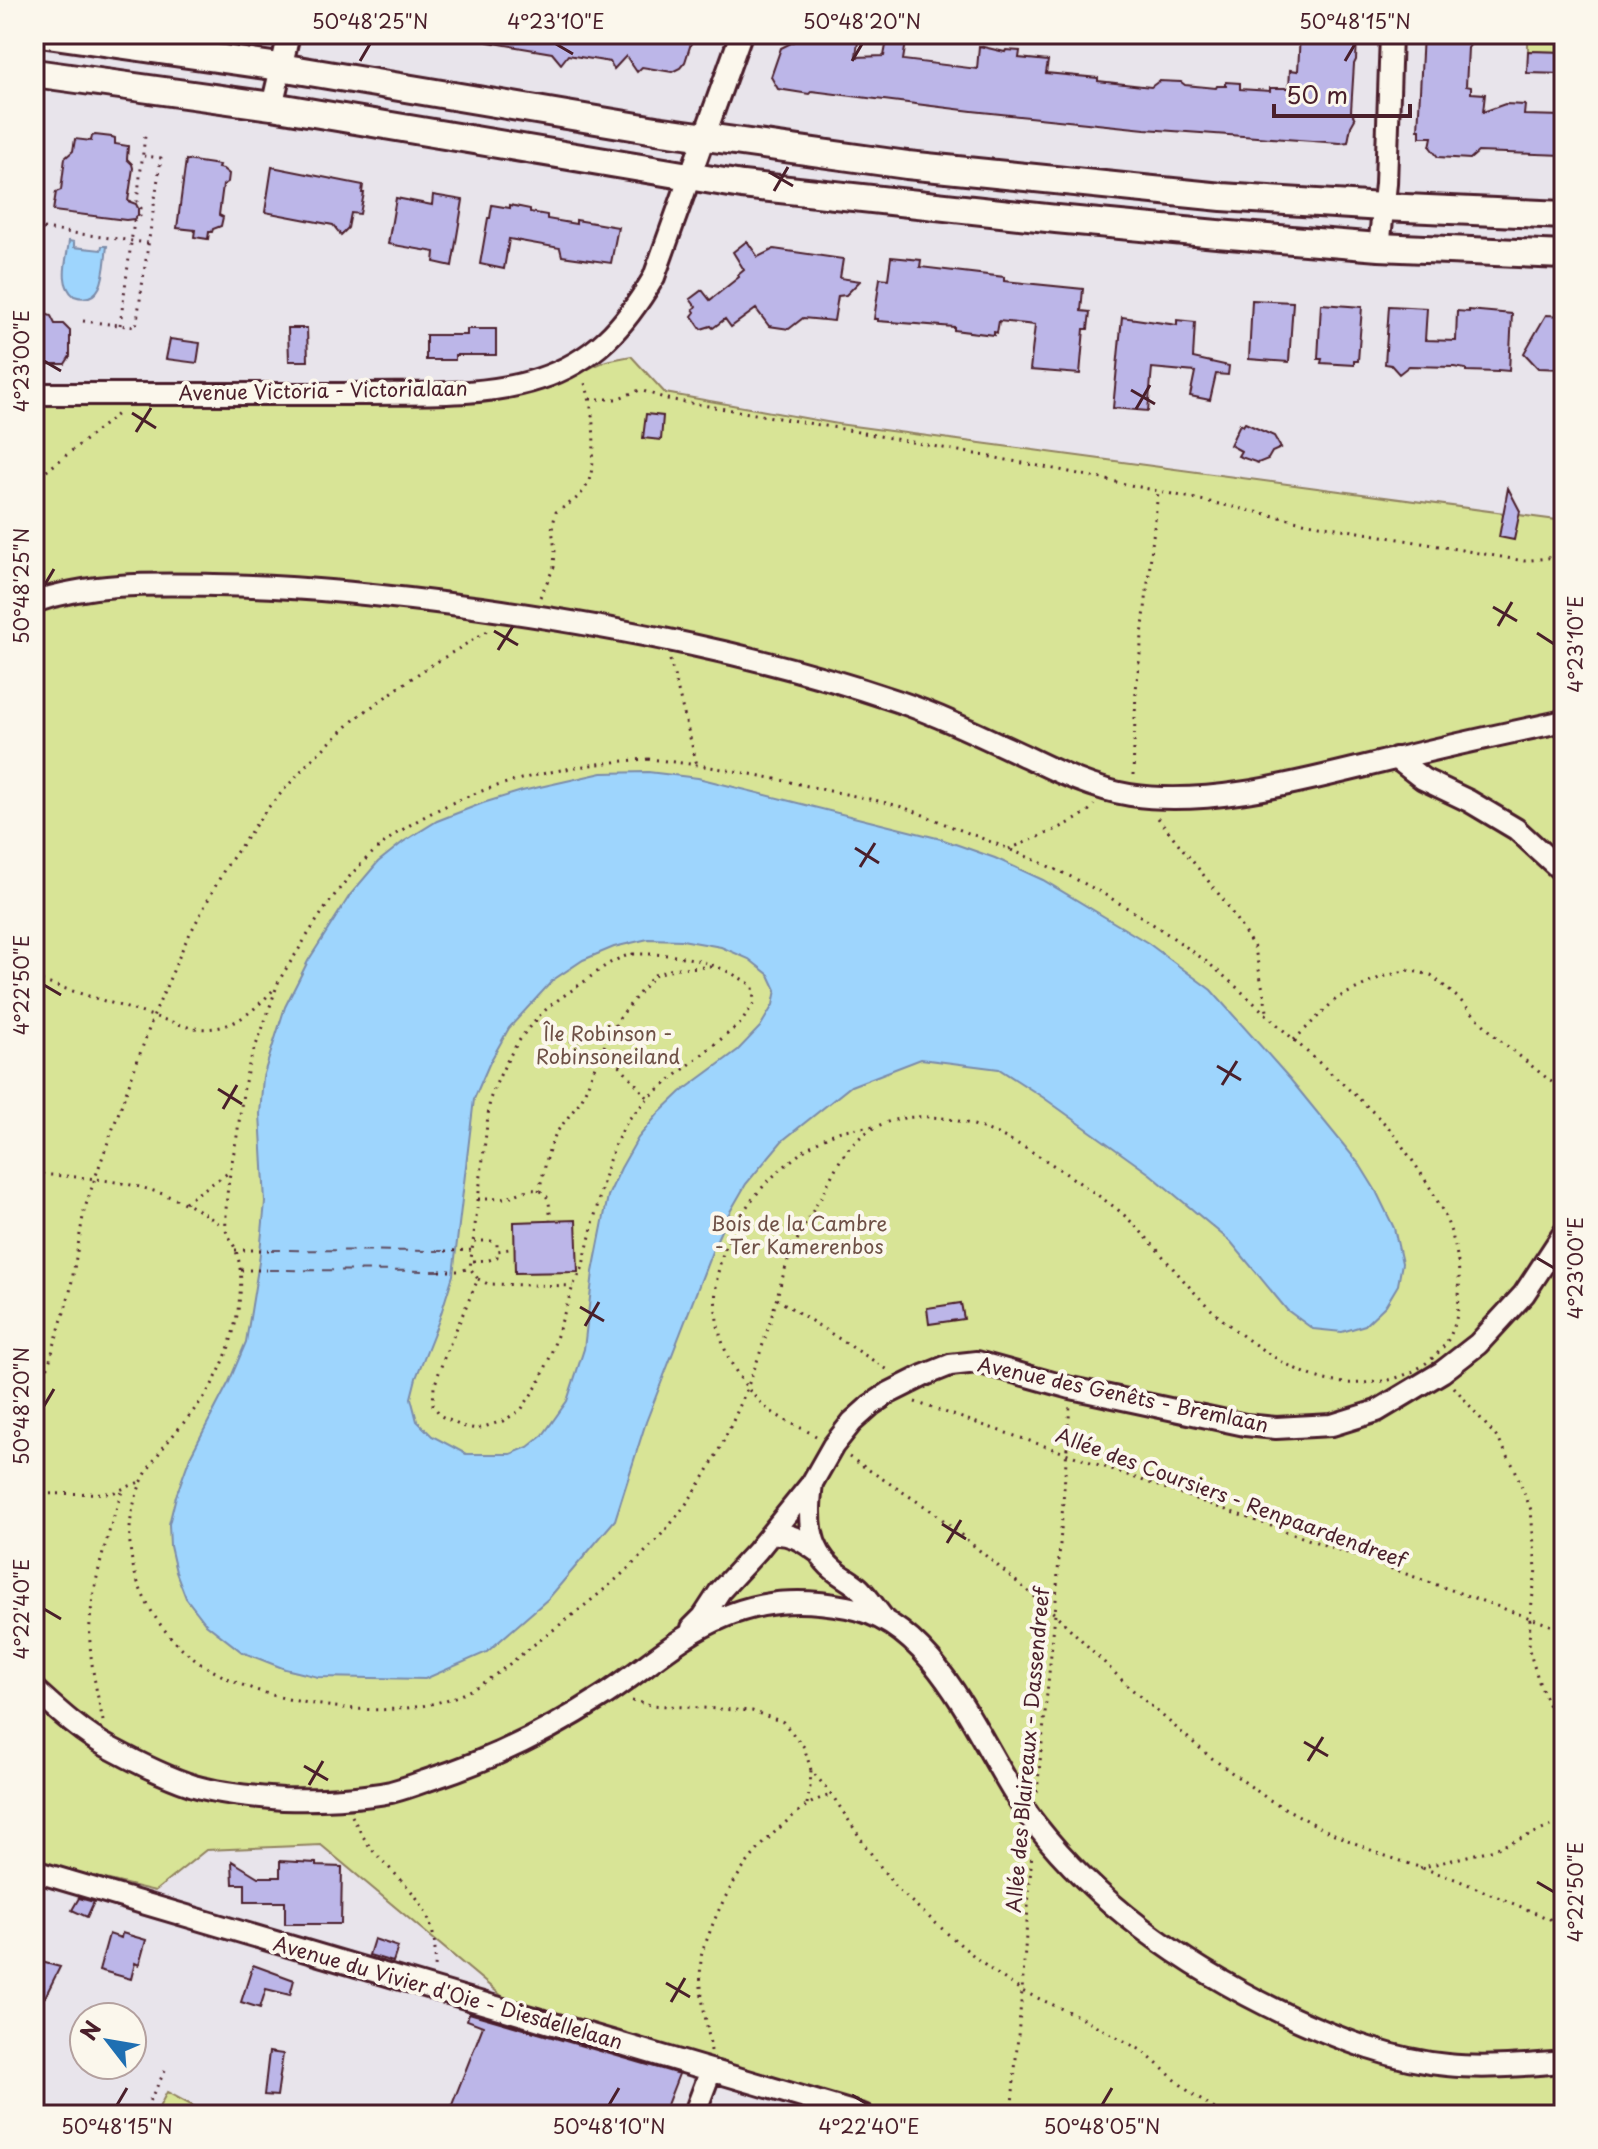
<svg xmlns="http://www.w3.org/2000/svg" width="1598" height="2149" font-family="'Playpen Sans',sans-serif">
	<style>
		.green { fill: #d8e496; stroke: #918260; stroke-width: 2 }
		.water { fill: #9ed5fd; stroke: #7c8ca9; stroke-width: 2; fill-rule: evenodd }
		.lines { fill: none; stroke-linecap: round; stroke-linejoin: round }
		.ferry { stroke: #5f4c60; stroke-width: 2; stroke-dasharray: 10 8; stroke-linecap: butt }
		.building { fill: #bcb6e8; stroke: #4a1f2b; stroke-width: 2 }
		.minor-casing { stroke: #4a1f2b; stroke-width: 26 }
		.major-casing { stroke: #4a1f2b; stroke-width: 32 }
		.path { stroke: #4a1f2b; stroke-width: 3; stroke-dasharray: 2 6; stroke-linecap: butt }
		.minor { stroke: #fbf7ec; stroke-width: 20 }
		.major { stroke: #fbf7ec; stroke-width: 26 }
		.ticks { fill: none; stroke: #4a1f2b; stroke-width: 3 }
		.labels { text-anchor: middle; stroke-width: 8; stroke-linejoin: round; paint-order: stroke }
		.street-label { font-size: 20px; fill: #4a1f2b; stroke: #fbf7ec }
		.park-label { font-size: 20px; fill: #6e5046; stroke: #fbf7ec }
		.neatline { fill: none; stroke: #4a1f2b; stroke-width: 3 }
		.ticks-label { font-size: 20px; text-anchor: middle; fill: #4a1f2b }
	</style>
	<rect width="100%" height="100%" fill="#e8e4eb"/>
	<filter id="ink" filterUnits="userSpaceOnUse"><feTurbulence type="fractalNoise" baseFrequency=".0125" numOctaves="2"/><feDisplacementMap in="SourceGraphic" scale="16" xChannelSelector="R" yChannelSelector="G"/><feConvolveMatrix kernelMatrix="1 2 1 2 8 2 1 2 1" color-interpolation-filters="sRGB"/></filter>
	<g filter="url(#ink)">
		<path class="green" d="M1528 34H1564V52L1528 51Z
			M631 356 665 393 838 424 1564 521V2115H891L515 2007 321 1845 206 1850 155 1891 34 1862V399H437L541 389 606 361Z
			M167 2092 210 2115H155Z"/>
		<path class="water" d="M69 241 74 242V247L101 250 102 246H107C104 266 106 307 74 296 58 283 67 259 69 241Z
			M648 772 698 778 941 839 995 858 1043 880 1148 943 1211 990 1290 1079 1360 1165 1376 1191 1394 1228 1402 1263 1398 1285 1386 1305 1365 1325 1342 1332 1313 1329 1287 1310 1231 1242 1150 1174 1044 1098 999 1069 921 1059 851 1086 782 1141 746 1184 727 1217 715 1244 646 1422 615 1520 549 1598 487 1652 425 1679 318 1677 285 1669 242 1652 206 1624 186 1598 176 1572 170 1546 169 1524 176 1496 190 1457 229 1382 246 1342 259 1262 265 1202 260 1114 263 1077 285 1007 308 961 350 895 378 862 403 842 437 821 483 803 522 791 602 773ZM648 939 682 940 721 947 749 959 769 975 776 990 773 1005 760 1027 738 1050 681 1092 658 1114 638 1138 621 1168 608 1196 593 1272 584 1349 567 1401 543 1435 528 1447 511 1454H466L432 1436 417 1421 411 1398 416 1378 439 1320 453 1275 474 1099 490 1062 509 1028 553 980 583 960 614 947Z"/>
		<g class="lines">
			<path class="ferry" d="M271 1250 445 1251
				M269 1270 440 1271"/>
		</g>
		<path class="building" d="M489 34H694L685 62 680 68 672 72 642 67 637 72 626 56 614 69 610 62 568 55 561 64 552 53 488 42Z
			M809 34H834L832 38 858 41 856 57 884 56 887 40 906 42 903 60 977 69 979 46 1005 52 1006 50 1020 51 1019 58 1048 61 1046 73 1098 78V81L1151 87 1159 81 1181 82 1185 85 1216 88 1217 86H1226V82L1240 83V89L1270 91V88H1289L1290 70 1298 71 1300 34H1355L1357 36 1356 60 1354 64 1351 111 1355 119 1351 126 1348 142 1340 143 1145 129 972 111 812 91 809 94 778 89 771 77 781 48Z
			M1423 34H1478L1468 48 1466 86 1471 87V93L1485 94 1483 112 1505 104 1525 105 1524 115 1564 116V155L1478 152 1470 159 1438 157 1430 147 1432 137H1420V130H1418Z
			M1528 51 1564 52V74L1527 73Z
			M95 135 112 137 115 138V144L128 146 127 159 132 164 133 168 128 201 136 204 138 208V215L134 219 126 220 53 211 56 192 61 190 65 158 73 151 75 139 91 141 92 136Z
			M186 160 219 165 218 168 223 169 229 174 228 182 223 185 219 215 223 217 221 226 213 229 212 232H209L208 239 194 237 195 230 177 228Z
			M272 167 363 185 362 193H364L360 214 351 213 348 228 341 235 333 225 265 212Z
			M433 195 463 200 452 266 434 262 435 252 388 244 396 198 432 205Z
			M492 205 510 208V205L530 209V212L547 215V219L576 224V220L618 227 611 263 562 256 560 248 509 239 504 269 480 264 488 218H490Z
			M747 241 758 257 774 249 843 259 840 278 860 281 846 295 838 296 834 321 803 318 789 329 769 326 756 309 731 327 725 319 713 328 711 326 701 329 692 316 695 312 693 309 696 307 690 299 702 290 710 300 739 277 738 275 744 270 733 252Z
			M891 257 921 260 920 267 1004 277V281L1083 289 1081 311 1090 312 1088 329H1084L1080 374 1030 370 1035 325 999 321 997 333 994 332V335L954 330V327L878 321V319H874L880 278 888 279Z
			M1252 300 1293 302 1289 362 1249 359Z
			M1321 304 1362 307 1358 361H1354V365L1321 363 1322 359H1318Z
			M1389 306 1427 308 1425 340 1456 341 1457 311 1469 312V310L1512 314 1509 371 1498 370V372L1466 371V369L1454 367 1409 366 1399 374 1391 365 1385 364Z
			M34 310 51 316 55 324H63L70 331V356L65 364H34Z
			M1546 315 1564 316V369L1538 368 1524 353Z
			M1122 317 1177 325V320L1195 322 1193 358 1229 366 1228 375 1216 374 1210 400 1190 396 1195 372 1152 368 1148 411 1113 408Z
			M288 328H307L308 361H289Z
			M467 329H496V355H455V360H426V335H467Z
			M170 339 200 343 197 363 166 359Z
			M646 414 663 416 661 440 643 438Z
			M1245 423 1274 436 1281 448 1272 452 1268 459 1258 463 1238 456 1241 451 1230 445 1240 424 1243 426Z
			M1508 488 1520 511 1514 540 1499 537Z
			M576 1220 578 1272 515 1273 514 1222Z
			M961 1303 964 1319 929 1324 927 1308Z
			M232 1861 258 1877H280V1861L316 1863V1866L342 1867 341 1924H285V1902H245V1884H233Z
			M79 1898 94 1902 87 1917 72 1910Z
			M122 1933 146 1940 139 1965 135 1963 131 1979 99 1970 109 1934 121 1938Z
			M374 1939 398 1947 393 1962 369 1955Z
			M34 1960 60 1967 45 1997 34 1994Z
			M253 1965 294 1980 290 1995 266 1989 260 2008 241 2002Z
			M469 2013 679 2074 663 2115H448L483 2026 467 2020Z
			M269 2052 283 2054 277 2096 264 2095Z"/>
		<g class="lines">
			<defs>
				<path id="minor" d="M272 106 289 34
					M1379 247 1386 184 1391 34
					M34 394C144 393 253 395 363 394 419 393 485 397 539 379 595 361 625 326 654 277L741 34
					M34 602C92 582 153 584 214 585 303 586 392 596 481 608 622 628 762 655 897 701 941 716 984 737 1027 757 1060 773 1093 789 1130 795 1214 808 1313 778 1395 759 1451 745 1508 733 1564 721
					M1396 758 1423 779 1469 801 1516 829 1564 873
					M812 1483C808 1515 807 1548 834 1570 842 1577 852 1581 860 1589 868 1597 875 1608 883 1618
					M771 1534C790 1532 803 1541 818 1552
					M692 1628 703 1617 720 1591 757 1551 812 1483 833 1446 852 1422 871 1405 889 1393 925 1375 950 1365 977 1362 1071 1388 1245 1425 1276 1428 1332 1425 1377 1411 1442 1372 1478 1344 1524 1294 1564 1233
					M34 1689C58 1711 83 1734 112 1749 138 1763 166 1777 194 1786 222 1794 254 1797 283 1799 319 1800 355 1799 391 1792 402 1789 414 1785 425 1781 488 1761 548 1732 603 1696 631 1678 656 1656 684 1638 737 1604 785 1595 847 1607 944 1624 982 1757 1036 1825 1103 1910 1196 1973 1293 2018 1342 2040 1393 2060 1447 2065 1486 2069 1526 2065 1564 2062
					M34 1871 863 2115
					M694 2115 711 2070"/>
				<path id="major" d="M47 34 280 67 656 130 907 165 1222 197 1383 207 1564 215
					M34 73 272 106 742 185 1056 219 1217 234 1379 247 1564 255"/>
			</defs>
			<use href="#minor" class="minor-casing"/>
			<use href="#major" class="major-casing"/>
			<path class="path" d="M43 229 148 243
				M83 321 136 327 161 158 144 156
				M120 325 134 221 141 215V208L137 201 145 136
				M590 399H616L640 390 667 399 837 428 1060 470 1308 523 1524 561 1564 556
				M34 481 119 413
				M540 597 554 567 555 550 552 529 556 512C567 505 579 499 586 487 599 465 594 404 584 381
				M670 660 697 765
				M648 759C708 765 766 776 825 790 850 795 877 800 902 807 921 813 939 822 958 829 989 841 1020 853 1050 867 1104 891 1155 924 1203 959 1234 983 1263 1012 1292 1038 1321 1065 1352 1091 1380 1119 1391 1129 1396 1137 1405 1150 1432 1188 1457 1227 1459 1275 1460 1293 1459 1317 1451 1334 1440 1358 1414 1374 1389 1380 1372 1383 1348 1385 1330 1381 1288 1373 1227 1328 1198 1296 1170 1267 1148 1235 1117 1209 1101 1197 1084 1186 1068 1175 1030 1149 988 1124 942 1118 907 1114 876 1119 851 1146 838 1160 830 1180 821 1197 811 1214 801 1231 793 1249 782 1273 777 1300 769 1325 754 1375 733 1426 707 1472 665 1544 606 1590 540 1640 520 1655 499 1674 476 1687 430 1713 372 1713 321 1705 241 1694 163 1660 136 1577 126 1545 128 1512 142 1481 157 1450 181 1428 201 1401 221 1375 232 1343 238 1310 241 1290 243 1271 236 1251 227 1227 225 1241 226 1215 226 1189 232 1162 237 1136 241 1110 243 1083 251 1058 252 1055 265 1023 265 1021 267 1016 276 988 278 983 284 971 292 960 299 949 326 904 357 859 402 830 474 783 564 765 648 759Z
				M1133 775 1136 690 1158 492
				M1158 818 1225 902 1255 949 1268 1016
				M1009 849C1030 840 1082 822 1094 805
				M633 954C681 953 713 960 753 986L754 1003 741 1023 648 1098 628 1120 615 1144 607 1166 582 1269 573 1286 550 1357 539 1383 521 1410 503 1421 477 1429 461 1426 441 1416 433 1405 434 1387 445 1355 478 1279 470 1268 490 1099C503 1065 521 1030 550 1006 561 997 574 989 585 981 604 967 610 960 633 954Z
				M34 979 188 1027C228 1035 250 1015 276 987
				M535 1021 599 1056 617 1062 648 1098
				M1294 1040 1337 998 1379 978 1407 970 1431 975 1457 997 1496 1037 1564 1092
				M34 1174C103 1178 167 1183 223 1227
				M539 1191 549 1150 556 1133 582 1099 599 1056 620 1017 654 975 676 968 713 967
				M478 1199C487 1199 496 1199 504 1198 513 1197 521 1191 529 1190 551 1187 550 1206 550 1221
				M185 1202 231 1171
				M474 1241H491L497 1244V1251
				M235 1250H271
				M445 1251 473 1250
				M473 1261 489 1260 497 1257V1251L515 1248
				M241 1270H269
				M440 1271H460L470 1268
				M478 1279 488 1284 573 1286
				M777 1299 888 1370
				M1454 1387 1498 1439 1515 1469 1531 1510 1536 1569 1530 1618 1529 1650 1539 1682 1564 1743
				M915 1402 1068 1454 1564 1630
				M34 1414 70 1292 84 1211 95 1178 154 1015 185 943 224 870 266 810 309 762 356 718 422 671 489 630
				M816 1436C799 1426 777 1418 763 1405 686 1330 709 1228 786 1165 801 1152 819 1139 838 1132 849 1128 863 1128 874 1126
				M849 1457 935 1513 1055 1614 1128 1686 1209 1756 1268 1799 1325 1830 1380 1854 1455 1879 1564 1925
				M34 1494 112 1493 142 1481
				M632 1701 651 1705 752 1711 783 1722 804 1747 811 1770 832 1795 867 1848 896 1888 948 1934 987 1967 1022 1991 1078 2016 1141 2050 1193 2095 1224 2115
				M103 1721C96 1689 88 1654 90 1622 94 1575 109 1532 123 1488
				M1037 1792 1055 1614 1070 1405
				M807 1804 810 1787 811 1770
				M352 1816C358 1828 366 1843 375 1853 413 1894 438 1907 435 1969
				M1420 1868 1495 1849 1564 1821
				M711 2051C707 2020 698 1992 701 1960 701 1952 705 1945 708 1937 724 1891 749 1854 786 1822 801 1809 813 1799 832 1795
				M142 2115 165 2071
				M1011 2115 1022 1991 1032 1852"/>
			<use href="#minor" class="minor"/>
			<use href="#major" class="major"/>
		</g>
	</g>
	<path class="ticks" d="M556 44 573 54M360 61 370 44M852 61 862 44M1345 61 1355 44M769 172 793 186M774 191 788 167M44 361 61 371M1131 390 1155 404M1136 409 1150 385M132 413 156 428M136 432 151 408M44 586 54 569M1493 607 1517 621M1498 626 1512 602M494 631 518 645M1537 633 1554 644M498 650 513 626M855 848 879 863M860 867 875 843M44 985 61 995M1217 1066 1241 1080M1222 1085 1237 1061M218 1089 242 1104M223 1109 237 1085M1537 1258 1554 1268M580 1307 604 1321M585 1326 599 1302M44 1406 54 1389M942 1524 966 1539M947 1543 961 1520M44 1609 61 1619M1304 1742 1328 1756M1308 1761 1323 1737M304 1766 328 1780M309 1785 323 1761M1537 1882 1554 1892M666 1983 690 1997M671 2002 685 1978M852 2095 869 2105M117 2105 127 2088M609 2105 619 2088M1102 2105 1112 2088"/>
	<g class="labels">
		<g class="street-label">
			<text transform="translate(323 391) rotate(-1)" y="7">Avenue Victoria - Victorialaan</text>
			<text transform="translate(1123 1395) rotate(12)" y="7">Avenue des Genêts - Bremlaan</text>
			<text transform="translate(1231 1498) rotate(20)" y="7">Allée des Coursiers - Renpaardendreef</text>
			<text transform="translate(1028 1750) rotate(-85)" y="7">Allée des Blaireaux - Dassendreef</text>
			<text transform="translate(448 1993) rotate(16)" y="7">Avenue du Vivier d'Oie - Diesdellelaan</text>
		</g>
		<g class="park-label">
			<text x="608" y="1041">Île Robinson -<tspan x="608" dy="23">Robinsoneiland</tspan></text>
			<text x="799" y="1231">Bois de la Cambre<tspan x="799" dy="23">- Ter Kamerenbos</tspan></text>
		</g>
	</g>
	<rect width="1598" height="2149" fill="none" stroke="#fbf7ec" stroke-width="88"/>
	<g transform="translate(108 2041) rotate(301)"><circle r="38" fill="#fbf7ec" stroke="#b4a19f" stroke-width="2"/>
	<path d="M0-6L14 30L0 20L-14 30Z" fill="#1f6fb2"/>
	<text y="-12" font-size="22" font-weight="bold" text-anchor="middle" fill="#4a1f2b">N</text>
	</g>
	<path d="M1274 104v12h136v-12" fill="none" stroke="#4a1f2b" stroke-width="4"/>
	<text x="1286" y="104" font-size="24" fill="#4a1f2b" stroke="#fbf7ec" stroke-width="6" paint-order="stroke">50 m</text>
	<rect x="44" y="44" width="1510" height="2061" class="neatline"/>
	<g class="ticks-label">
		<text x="370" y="29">50°48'25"N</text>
		<text x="556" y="29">4°23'10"E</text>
		<text x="862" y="29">50°48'20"N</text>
		<text x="1355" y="29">50°48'15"N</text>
		<text transform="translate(22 361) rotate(-90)" y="7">4°23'00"E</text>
		<text transform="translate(22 586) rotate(-90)" y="7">50°48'25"N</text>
		<text transform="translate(1576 644) rotate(-90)" y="7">4°23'10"E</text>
		<text transform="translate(22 985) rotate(-90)" y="7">4°22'50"E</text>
		<text transform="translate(1576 1268) rotate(-90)" y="7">4°23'00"E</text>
		<text transform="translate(22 1406) rotate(-90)" y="7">50°48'20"N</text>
		<text transform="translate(22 1609) rotate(-90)" y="7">4°22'40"E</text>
		<text transform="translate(1576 1892) rotate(-90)" y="7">4°22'50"E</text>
		<text x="117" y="2134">50°48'15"N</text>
		<text x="609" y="2134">50°48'10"N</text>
		<text x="869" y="2134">4°22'40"E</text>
		<text x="1102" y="2134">50°48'05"N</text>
	</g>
</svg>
